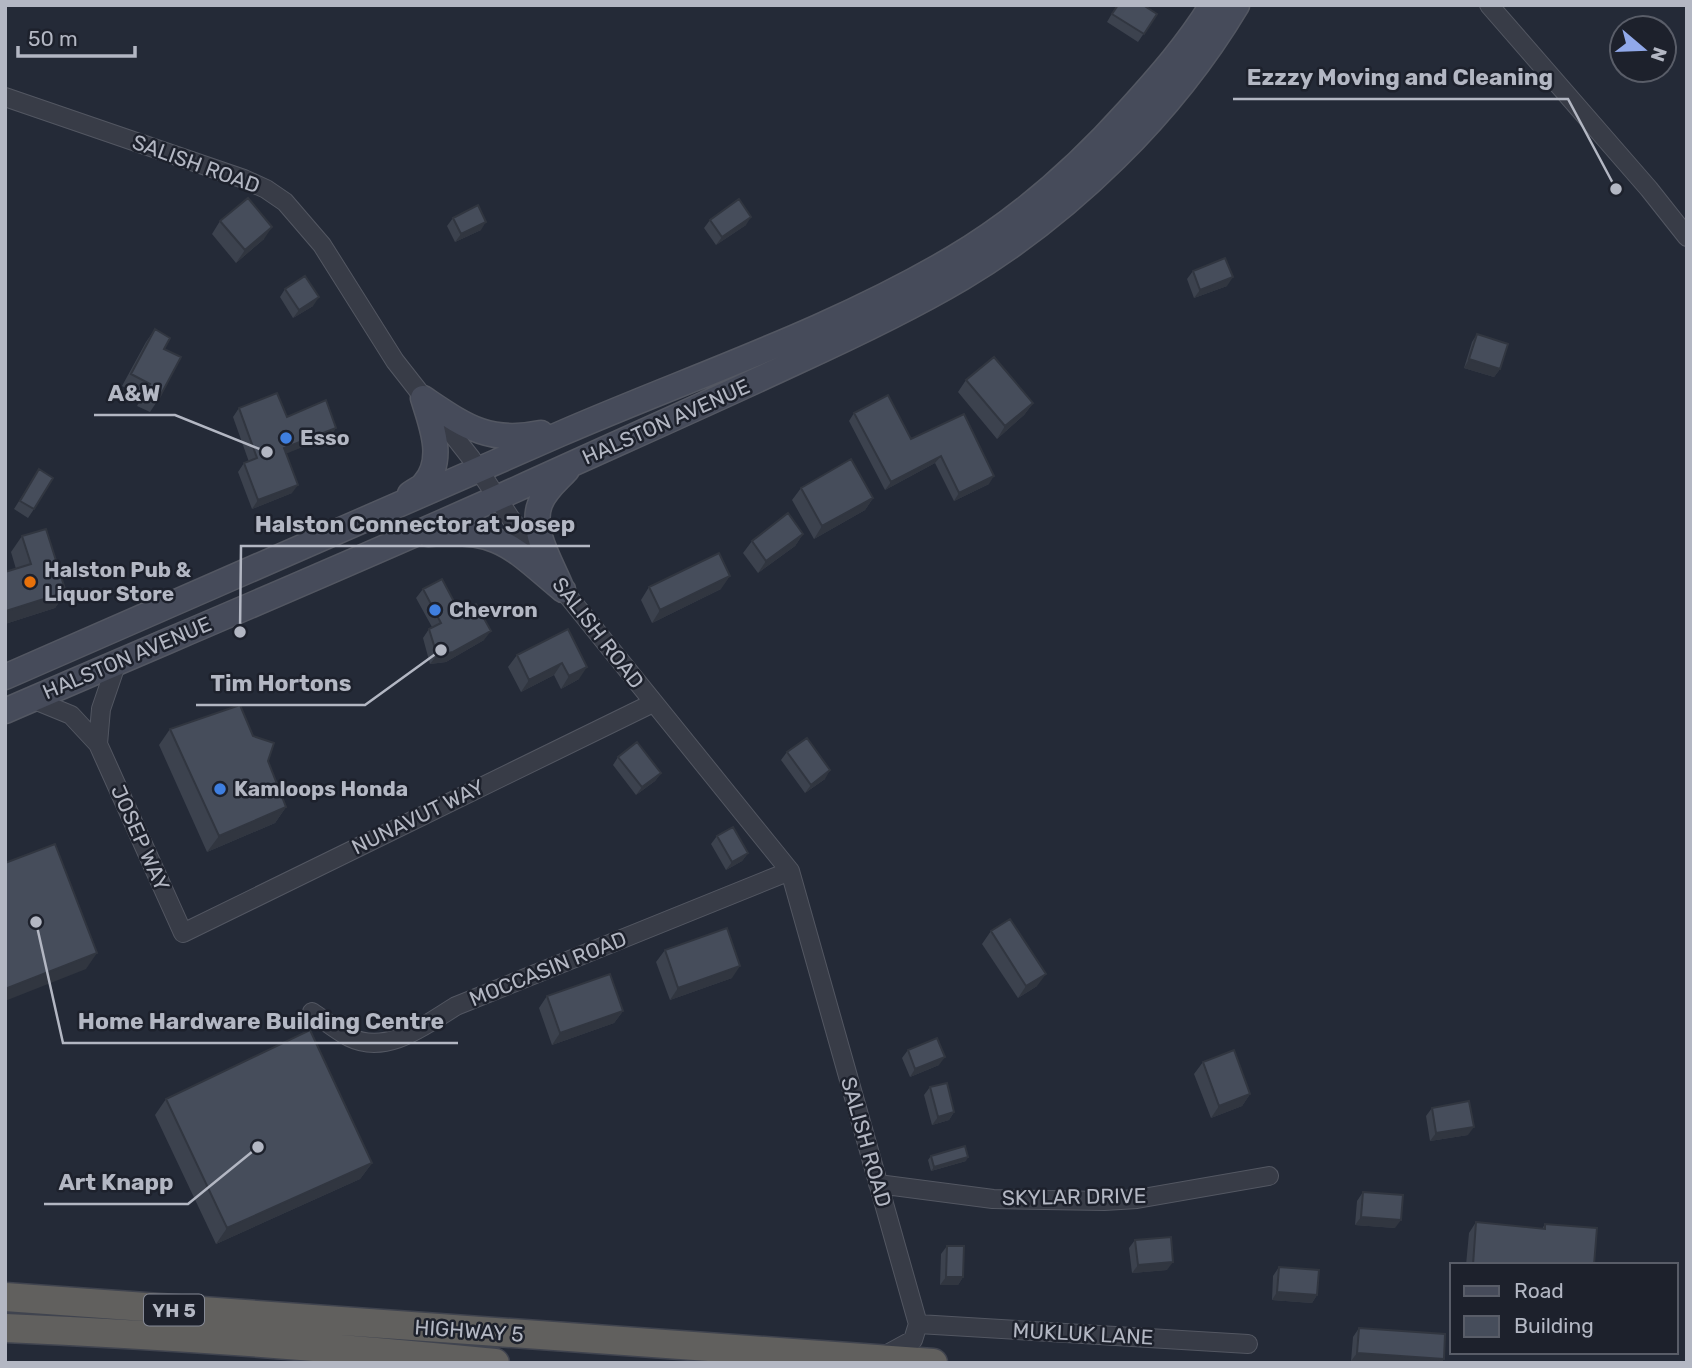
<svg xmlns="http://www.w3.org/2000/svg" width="1692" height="1368" font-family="Rubik,sans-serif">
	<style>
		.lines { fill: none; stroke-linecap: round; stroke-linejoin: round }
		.minor-casing { stroke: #535762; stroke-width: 20 }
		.secondary-casing { stroke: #535762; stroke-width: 27 }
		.trunk-casing { stroke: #40444f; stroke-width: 31 }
		.minor { stroke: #383c47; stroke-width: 18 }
		.secondary { stroke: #464b5a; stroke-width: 24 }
		.trunk { stroke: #61605e; stroke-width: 28 }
		.wall { fill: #3c424e }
		.shaded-wall { fill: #313640 }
		.building { fill: #464d5b; stroke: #313640; stroke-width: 2 }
		.shop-dot { fill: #3f7fe0; stroke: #1d212c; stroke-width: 2.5 }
		.food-dot { fill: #e8710a; stroke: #1d212c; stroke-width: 2.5 }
		.labels { text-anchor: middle; stroke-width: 5; stroke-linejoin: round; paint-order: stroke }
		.shield { fill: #1d212c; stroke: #868a96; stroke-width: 2 }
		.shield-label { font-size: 19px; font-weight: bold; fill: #b3b7c3 }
		.street-label { font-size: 21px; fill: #b3b7c3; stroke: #1d212c }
		.poi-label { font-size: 21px; font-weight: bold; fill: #b3b7c3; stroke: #1d212c; text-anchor: start }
		.leader { fill: none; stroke: #b3b7c3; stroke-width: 2.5 }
		.callout-dot { fill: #b3b7c3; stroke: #1d212c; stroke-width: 2.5 }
		.callout-label { font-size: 23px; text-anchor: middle; font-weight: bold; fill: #b3b7c3; stroke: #1d212c; stroke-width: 5; stroke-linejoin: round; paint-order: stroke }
	</style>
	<rect width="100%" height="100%" fill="#242a37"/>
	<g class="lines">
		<defs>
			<path id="minor" d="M1489 5 1649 189 1687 237
				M5 97 244 179 266 189 285 202 322 245 395 361 471 458 511 519 563 590 790 871 918 1324 913 1340 882 1357
				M32 699 71 715 98 744 183 933 653 703
				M98 744 101 709 117 662
				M312 1012C324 1020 336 1030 349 1037 387 1056 425 1025 456 1006L790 871
				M878 1184 993 1199 1104 1201 1137 1199 1269 1176
				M918 1324 1248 1344"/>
			<path id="secondary" d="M423 398C465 426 488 444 541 433
				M410 494C414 491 421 488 424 484 446 460 431 424 423 398
				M428 534C500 528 511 547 563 590
				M561 587C551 562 530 530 540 504 545 490 558 480 567 470
				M5 677C190 596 375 515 560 434 691 377 828 332 952 259 1018 220 1078 167 1129 110 1159 77 1188 44 1212 5
				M5 711C176 637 348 565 517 489 609 447 702 406 794 363 851 337 908 310 962 278 1070 213 1172 114 1237 5"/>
			<path id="trunk" d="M5 1297 933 1363
				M5 1328C169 1335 332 1347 495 1363"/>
		</defs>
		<use href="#minor" class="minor-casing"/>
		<use href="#secondary" class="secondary-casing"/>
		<use href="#trunk" class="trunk-casing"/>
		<use href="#minor" class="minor"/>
		<use href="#secondary" class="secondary"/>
		<use href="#trunk" class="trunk"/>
	</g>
	<path class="wall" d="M1117 5 1157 14 1138 42 1107 22Z
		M453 218 481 230 455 242 447 226Z
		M710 220 746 225 716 245 704 228Z
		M220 221 264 239 236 263 212 234Z
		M1193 271 1227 286 1194 298 1187 279Z
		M285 289 313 306 293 318 280 297Z
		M155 329 164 349 158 400 150 412 137 406 142 397 122 386 146 342Z
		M1477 334 1500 369 1494 377 1464 368 1472 342Z
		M966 380 1033 403 1024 415 997 439 958 392Z
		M239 408 336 428 330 436 286 453 292 493 252 509 238 472 244 463 249 462 233 417Z
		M854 413 911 439 989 484 954 501 935 463 885 490 849 421Z
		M39 469 34 509 28 518 14 509Z
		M801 488 873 498 865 510 814 539 792 500Z
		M803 534 795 546 758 573 743 553 752 541Z
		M22 536 66 592 55 608 5 624V572L16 569 11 552Z
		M649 587 721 589 652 623 641 600Z
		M423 589 460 613 484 640 446 662 430 664 423 638 429 629 432 627 416 598Z
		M568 629 579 679 561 689 554 675 521 692 508 667 517 655Z
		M170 729 253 736 268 761 286 807 275 823 207 852 159 745Z
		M787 752 825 779 805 793 781 760Z
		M618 757 661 773 655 781 636 795 613 765Z
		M717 836 748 853 742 861 726 870 711 844Z
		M991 931 1037 986 1018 998 982 944Z
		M665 950 732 978 670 1000 656 962Z
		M547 996 623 1011 614 1023 552 1045 539 1008Z
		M908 1050 939 1065 910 1077 902 1058Z
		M1203 1062 1250 1094 1242 1106 1211 1118 1194 1074Z
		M930 1087 954 1112 949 1120 932 1125 924 1095Z
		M166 1099 372 1163 360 1179 216 1244 155 1115Z
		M1432 1108 1468 1135 1430 1141 1426 1116Z
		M931 1156 966 1161 931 1171 928 1160Z
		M1363 1192 1395 1228 1355 1225 1357 1201Z
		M1476 1222 1542 1229 1545 1224 1594 1265H1466L1469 1233Z
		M1135 1240 1167 1270 1132 1273 1129 1248Z
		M947 1246 963 1277 958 1285H940L941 1254Z
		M1279 1267 1317 1295 1312 1303 1272 1300 1273 1276Z
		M1359 1328 1444 1359 1441 1363H1377L1351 1361 1353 1337Z"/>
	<path class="shaded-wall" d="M751 217 746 225 716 245 722 237Z
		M486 222 481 230 455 242 461 234Z
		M272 227 264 239 236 263 245 250Z
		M1233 277 1227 286 1194 298 1200 290Z
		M319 297 313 306 293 318 299 310Z
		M1469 359 1500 369 1494 377 1464 368Z
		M1033 403 1024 415 997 439 1005 426Z
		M336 428 330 436 278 457 284 448Z
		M941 456 935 463 885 490 891 482Z
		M994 476 989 484 954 501 959 493Z
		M298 485 292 493 252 509 258 500Z
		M873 498 865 510 814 539 822 526Z
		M803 534 795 546 758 573 766 561Z
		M730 576 721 589 652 623 660 610Z
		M66 592 55 608 5 624 6 611Z
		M491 631 484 640 446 662 430 664 437 655Z
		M562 663 554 675 521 692 529 680Z
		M587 667 579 679 561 689 569 676Z
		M830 770 825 779 805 793 811 785Z
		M661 773 655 781 636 795 642 787Z
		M286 807 275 823 207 852 219 836Z
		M748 853 742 861 726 870 732 862Z
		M97 953 86 969 5 1001V989Z
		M740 966 732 978 670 1000 678 988Z
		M1046 974 1037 986 1018 998 1026 986Z
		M623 1011 614 1023 552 1045 560 1033Z
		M945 1057 939 1065 910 1077 915 1069Z
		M1250 1094 1242 1106 1211 1118 1219 1106Z
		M954 1112 949 1120 932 1125 938 1117Z
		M1474 1127 1468 1135 1430 1141 1436 1133Z
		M968 1157 966 1161 931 1171 934 1167Z
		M372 1163 360 1179 216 1244 227 1228Z
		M1361 1217 1401 1220 1395 1228 1355 1225Z
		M1173 1262 1167 1270 1132 1273 1138 1265Z
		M946 1277H963L958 1285H940Z
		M1277 1292 1317 1295 1312 1303 1272 1300Z
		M1357 1353 1444 1359 1441 1363H1377L1351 1361Z"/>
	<path class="building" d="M1118 5H1143L1157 14 1144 34 1112 14Z
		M248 198 272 227 245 250 220 221Z
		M739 199 751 217 722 237 710 220Z
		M478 205 486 222 461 234 453 218Z
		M1225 258 1233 277 1200 290 1193 271Z
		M305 276 319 297 299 310 285 289Z
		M155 329 170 338 164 349 181 357 158 400 145 394 150 384 131 374Z
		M1477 334 1508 344 1500 369 1469 359Z
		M994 357 1033 403 1005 426 966 380Z
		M277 393 287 417 326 400 336 428 284 448 298 485 258 500 244 463 257 458 239 408Z
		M888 395 911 439 964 414 994 476 959 493 941 456 891 482 854 413Z
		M851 459 873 498 822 526 801 488Z
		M39 469 53 478 34 509 20 501Z
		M788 513 803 534 766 561 752 541Z
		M46 529 66 592 6 611 5 572 31 564 22 536Z
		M719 553 730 576 660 610 649 587Z
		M442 579 460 613 476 604 491 631 453 652 437 655 429 629 441 623 423 589Z
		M568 629 587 667 569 676 562 663 529 680 517 655Z
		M240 705 253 736 274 743 268 761 286 807 219 836 170 729Z
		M807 738 830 770 811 785 787 752Z
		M637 742 661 773 642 787 618 757Z
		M733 827 748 853 732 862 717 836Z
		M55 844 97 953 5 989V863Z
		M1010 919 1046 974 1026 986 991 931Z
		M727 928 740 966 678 988 665 950Z
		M610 974 623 1011 560 1033 547 996Z
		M310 1030 372 1163 227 1228 166 1099Z
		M937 1038 945 1057 915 1069 908 1050Z
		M1234 1050 1250 1094 1219 1106 1203 1062Z
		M947 1083 954 1112 938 1117 930 1087Z
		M1469 1101 1474 1127 1436 1133 1432 1108Z
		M965 1146 968 1157 934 1167 931 1156Z
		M1363 1192 1403 1195 1401 1220 1361 1217Z
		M1476 1222 1545 1229V1224L1597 1228 1594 1265H1473Z
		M1171 1237 1173 1262 1138 1265 1135 1240Z
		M947 1246H964L963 1277H946Z
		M1279 1267 1319 1270 1317 1295 1277 1292Z
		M1359 1328 1445 1334 1444 1359 1357 1353Z"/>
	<g class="shop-dot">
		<circle cx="286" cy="438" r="7"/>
		<circle cx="435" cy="610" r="7"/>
		<circle cx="220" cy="789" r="7"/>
	</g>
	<circle class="food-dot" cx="30" cy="582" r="7"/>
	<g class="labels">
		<rect class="shield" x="144" y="1294.5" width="60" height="31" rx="5"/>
		<g class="shield-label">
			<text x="174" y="1317">YH 5</text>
		</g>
		<g class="street-label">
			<text transform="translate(196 164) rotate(20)" y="7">SALISH ROAD</text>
			<text transform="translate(666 422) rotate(-24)" y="7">HALSTON AVENUE</text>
			<text transform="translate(598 633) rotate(52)" y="7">SALISH ROAD</text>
			<text transform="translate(127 658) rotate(-23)" y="7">HALSTON AVENUE</text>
			<text transform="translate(418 817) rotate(-26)" y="7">NUNAVUT WAY</text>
			<text transform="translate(140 838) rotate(66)" y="7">JOSEP WAY</text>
			<text transform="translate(548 969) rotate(-22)" y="7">MOCCASIN ROAD</text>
			<text transform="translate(866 1142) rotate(74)" y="7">SALISH ROAD</text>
			<text transform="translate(1074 1197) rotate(-1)" y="7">SKYLAR DRIVE</text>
			<text transform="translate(469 1331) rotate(4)" y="7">HIGHWAY 5</text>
			<text transform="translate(1083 1334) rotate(3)" y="7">MUKLUK LANE</text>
		</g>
		<g class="poi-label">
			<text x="300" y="445">Esso</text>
			<text x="44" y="577">Halston Pub &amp;<tspan x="44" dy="24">Liquor Store</tspan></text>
			<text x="449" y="617">Chevron</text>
			<text x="234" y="796">Kamloops Honda</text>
		</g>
	</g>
	<path class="leader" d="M1616 189L1568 99H1233M267 452L175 415H94M240 632L241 546H590M441 650L365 705H196M36 922L63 1043H458M258 1147L188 1204H44"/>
	<g class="callout-dot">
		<circle cx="1616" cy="189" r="7"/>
		<circle cx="267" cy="452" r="7"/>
		<circle cx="240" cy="632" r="7"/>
		<circle cx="441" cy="650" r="7"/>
		<circle cx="36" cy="922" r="7"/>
		<circle cx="258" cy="1147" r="7"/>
	</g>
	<g class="callout-label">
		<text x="1400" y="85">Ezzzy Moving and Cleaning</text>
		<text x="134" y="401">A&amp;W</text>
		<text x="415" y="532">Halston Connector at Josep</text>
		<text x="281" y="691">Tim Hortons</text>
		<text x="261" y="1029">Home Hardware Building Centre</text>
		<text x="116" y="1190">Art Knapp</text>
	</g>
	<rect width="1692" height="1368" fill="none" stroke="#b3b7c3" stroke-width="14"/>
	<rect x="1450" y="1263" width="228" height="91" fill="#1d212c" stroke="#595d68" stroke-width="2"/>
	<rect x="1464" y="1286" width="35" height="10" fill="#464b5a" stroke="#595d68" stroke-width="2"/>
	<text x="1514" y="1298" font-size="21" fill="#b3b7c3">Road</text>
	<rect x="1464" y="1316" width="35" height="21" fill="#464d5b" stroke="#595d68" stroke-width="2"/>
	<text x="1514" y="1333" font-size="21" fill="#b3b7c3">Building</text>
	<g transform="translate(1643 49) rotate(109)"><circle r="33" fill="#1d212c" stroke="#595d68" stroke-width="2"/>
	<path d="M0-5L12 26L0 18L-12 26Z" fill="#91a9ea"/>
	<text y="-10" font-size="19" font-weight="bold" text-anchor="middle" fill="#b3b7c3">N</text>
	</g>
	<path d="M18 46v10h117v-10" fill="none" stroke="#b3b7c3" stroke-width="3.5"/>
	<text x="28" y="46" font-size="21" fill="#b3b7c3" stroke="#1d212c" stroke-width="5" paint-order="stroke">50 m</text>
</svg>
